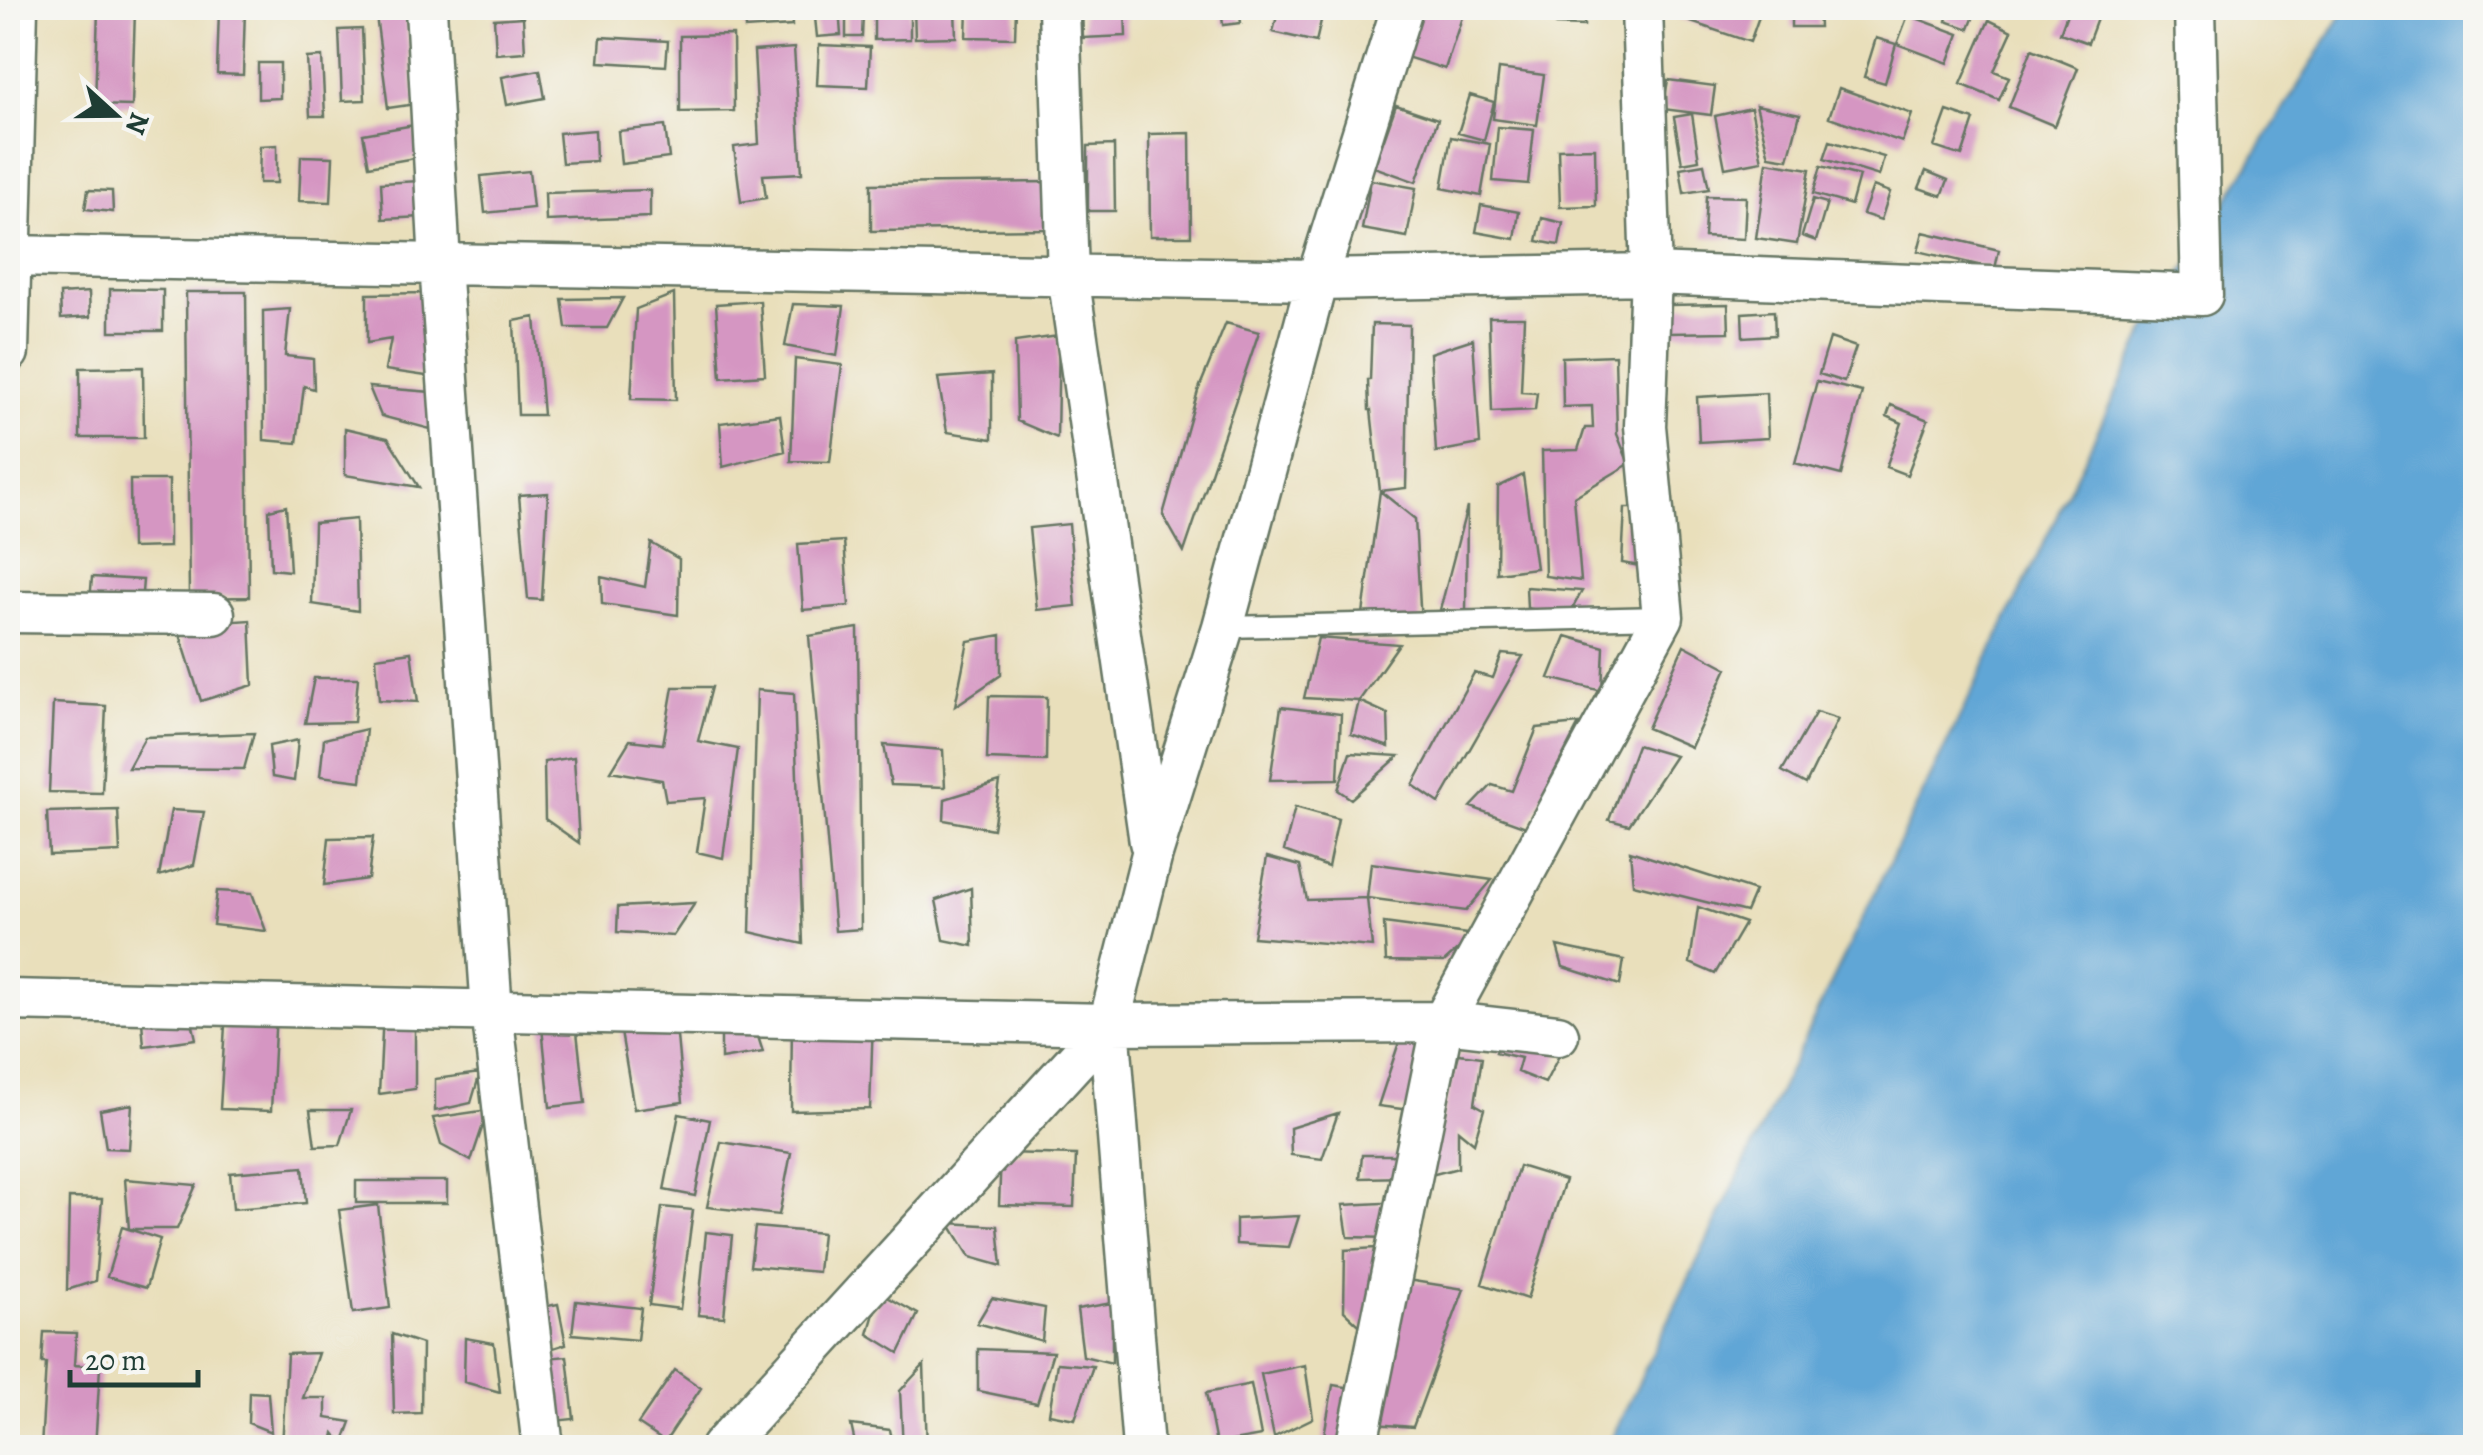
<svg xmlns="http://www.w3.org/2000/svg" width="2483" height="1455" font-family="Alegreya,serif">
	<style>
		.water { fill: #61a6d6; stroke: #407285; stroke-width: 2.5 }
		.building { fill: #d596c2 }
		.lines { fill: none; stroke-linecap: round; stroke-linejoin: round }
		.service-casing { stroke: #667663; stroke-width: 25 }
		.minor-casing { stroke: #667663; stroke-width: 45 }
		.service { stroke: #fff; stroke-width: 20 }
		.minor { stroke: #fff; stroke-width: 40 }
	</style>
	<rect width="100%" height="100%" fill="#f6f6f2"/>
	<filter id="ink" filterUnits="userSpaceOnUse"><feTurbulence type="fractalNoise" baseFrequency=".01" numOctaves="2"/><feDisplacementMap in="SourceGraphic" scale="20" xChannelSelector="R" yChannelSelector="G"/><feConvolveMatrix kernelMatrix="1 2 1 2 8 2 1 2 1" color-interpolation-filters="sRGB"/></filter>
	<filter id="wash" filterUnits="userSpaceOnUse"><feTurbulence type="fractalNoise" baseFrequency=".0048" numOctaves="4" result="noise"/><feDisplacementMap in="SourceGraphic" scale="40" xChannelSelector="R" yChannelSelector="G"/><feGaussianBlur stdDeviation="2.25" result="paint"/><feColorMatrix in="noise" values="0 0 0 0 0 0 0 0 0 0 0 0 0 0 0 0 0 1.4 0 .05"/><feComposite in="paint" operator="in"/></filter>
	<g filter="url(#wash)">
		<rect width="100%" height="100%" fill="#e9dfbb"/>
		<path class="water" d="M2346 8H2475V1447L1607 1448 2144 335Z"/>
		<g id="blocks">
			<path class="building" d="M219 8H245L243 75 217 74Z
				M375 8H404L416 104 388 108Z
				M688 8H730V11L689 13Z
				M744 8H791L792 26 745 29Z
				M814 8H839L841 35 817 37Z
				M874 8H910V39L874 40Z
				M914 8H955L956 37 915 38Z
				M967 8H1016L1015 38 966 37Z
				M1082 8H1125L1126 36 1083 38Z
				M1221 8H1239L1241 23 1223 25Z
				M1279 8H1324L1316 42 1273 32Z
				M1419 8H1465L1445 69 1403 56Z
				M1556 8H1585L1584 26 1556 25Z
				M1669 8H1750L1761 11 1750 42 1667 14Z
				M1791 8H1818L1819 27H1791Z
				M1950 8H1977L1969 29 1946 21Z
				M2069 8H2101L2088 43 2060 33Z
				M98 9 135 10 132 106 95 105Z
				M846 13H863L862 37H846Z
				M1908 15 1959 34 1948 63 1897 44Z
				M523 17 525 52 496 54 494 19Z
				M1989 20 2012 31 1994 71 2009 77 1999 100 1961 84Z
				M362 29 365 100 342 101 339 30Z
				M733 35 734 111 680 112V36Z
				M601 37 668 41 666 66 599 62Z
				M1876 38 1896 44 1885 83 1864 77Z
				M819 45 870 47 868 87 817 85Z
				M794 48 802 173 763 175 766 198 741 202 734 147 759 144 754 51Z
				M2032 49 2078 68 2055 126 2009 107Z
				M322 57 325 116H310L307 58Z
				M258 63H280V98L258 99Z
				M1499 69 1544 75 1537 125 1493 119Z
				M540 70 545 98 507 105 502 77Z
				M1668 80 1715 86 1711 115 1663 109Z
				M1839 88 1912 114 1902 142 1829 117Z
				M1470 95 1494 102 1484 140 1458 133Z
				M1396 105 1438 119 1416 182 1374 167Z
				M1756 105 1800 114 1788 159 1769 156Z
				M1751 108 1762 161 1725 168 1715 116Z
				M1947 111 1974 120 1962 156 1934 147Z
				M1692 114 1699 160 1682 163 1674 117Z
				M414 125 420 157 369 166 363 134Z
				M665 126 669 158 621 164 618 131Z
				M1498 127 1534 130 1528 184 1493 181Z
				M595 130 596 161 562 163 559 133Z
				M1190 133 1191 236H1150L1149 134Z
				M1451 137 1490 144 1481 196 1442 188Z
				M1830 141 1884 157 1879 176 1824 159Z
				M277 145V183H259L260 146Z
				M1114 145 1115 211H1088V146Z
				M1595 148 1596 206 1560 207 1558 149Z
				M301 156 333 157 331 202 299 201Z
				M1767 162 1810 169 1797 244 1756 238Z
				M1704 164 1709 189 1684 193 1680 168Z
				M1821 166 1859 176 1851 205 1813 194Z
				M529 171 533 208 485 213 481 176Z
				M1926 171 1948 180 1942 196 1919 188Z
				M1371 180 1416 188 1407 237 1362 229Z
				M420 181 422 217 383 219 381 183Z
				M1048 182V229L871 231V184Z
				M1873 186 1890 192 1881 220 1863 214Z
				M88 190 112 191 113 212 85 209Z
				M650 190V217L546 221 545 193Z
				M1706 196 1746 197 1744 239 1704 237Z
				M1813 199 1827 203 1816 241 1802 236Z
				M1481 205 1519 212 1515 239 1476 232Z
				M1542 218 1563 223 1559 245 1537 241Z
				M1923 232 1999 250 1995 269 1918 251Z
				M110 289 163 290V331H110Z
				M89 292 90 317 61 319 60 294Z
				M186 292H246L249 597 189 598Z
				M428 293 433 377 385 370 391 339 367 343V294Z
				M674 294 676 400 631 399 636 309Z
				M623 298 607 328H566L562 299Z
				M760 301 765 375 721 378 716 304Z
				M793 304 844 306 837 356 785 346Z
				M1728 304 1729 332 1668 333 1667 305Z
				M290 309 285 356 313 359 314 389 304 386 297 443 264 440 263 311Z
				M1774 311 1775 335 1743 337 1742 313Z
				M535 317 543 415H518L514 321Z
				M1489 317H1524L1521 392 1537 393 1535 410 1492 412Z
				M1226 323 1259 332 1184 552 1163 515 1198 391Z
				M1372 324 1409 325 1406 488 1380 491 1371 410H1369L1368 380H1370Z
				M1059 336 1057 438 1017 421 1015 342Z
				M1830 338 1856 347 1844 382 1819 374Z
				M1473 339 1480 444 1436 452 1430 353Z
				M1615 355 1617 434 1629 464 1574 497 1581 581 1545 576 1542 451 1578 450 1585 428H1593L1592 406 1563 407 1562 357Z
				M795 359 842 365 830 462 791 461Z
				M143 367 144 438H80V368Z
				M992 374V439L947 432 938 378Z
				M1817 381 1862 392 1841 475 1795 463Z
				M369 387 431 392 430 429 381 416Z
				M1766 393 1768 438 1699 442 1697 397Z
				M1891 405 1928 420 1907 475 1886 467 1902 423 1887 416Z
				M780 415 785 451 723 467 720 423Z
				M345 428 388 438 419 487 345 475Z
				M1523 475 1536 568 1497 573 1498 487Z
				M130 480H169V547L131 548Z
				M1380 491 1415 519 1421 624 1362 621Z
				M548 493 542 600 528 599 519 495Z
				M286 506 290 571 271 569 269 510Z
				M1467 507 1466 612 1440 610Z
				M1625 508H1659L1652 568 1622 563Z
				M356 519 358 611 312 604 314 523Z
				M1069 524 1076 606 1037 610 1029 528Z
				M844 541 849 606 803 610 798 544Z
				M651 543 679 559 678 615 602 604 601 577 645 587Z
				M92 577 143 580 141 605 90 602Z
				M1526 587 1582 591 1568 616 1527 608Z
				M250 620 253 685 201 701 177 625Z
				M858 628 861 929 835 931 809 636Z
				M1001 635V675L955 706 968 641Z
				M1566 636 1604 647 1602 691 1549 678Z
				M1318 638 1399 644 1359 701 1304 698Z
				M1684 645 1727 668 1691 747 1647 728Z
				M411 652 418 702 379 700 376 657Z
				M1502 654 1523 656 1439 803 1413 785 1474 673 1493 678Z
				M314 678H358L354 722 305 723Z
				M673 687H712L698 741 738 749 723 858 697 852 705 798 666 801 662 780 611 771 630 740 663 744Z
				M757 690 794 693 803 944 750 932Z
				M989 696 1047 697 1046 761 987 759Z
				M1359 701 1388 714 1389 747 1351 734Z
				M53 703 106 706 102 793 49 792Z
				M1281 707 1341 714 1338 779 1270 780Z
				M1816 712 1838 719 1806 784 1782 771Z
				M1579 724 1526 827 1471 807 1492 785 1512 791 1537 728Z
				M366 729 361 781 320 776 324 739Z
				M254 733 244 769 128 768 145 737Z
				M298 740 294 781 272 777 269 746Z
				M884 745 943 750 945 787 891 785Z
				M1637 745 1675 756 1629 825 1609 820Z
				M1350 753 1399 756 1351 799 1338 790Z
				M574 757 579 843 545 819 544 762Z
				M1000 782 993 829 944 820 945 799Z
				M1295 807 1338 819 1328 867 1284 851Z
				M118 810 120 852 49 855 47 812Z
				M171 810 204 812 194 865 159 876Z
				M373 837 368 879 324 885 329 838Z
				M1630 851 1755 891 1746 912 1633 884Z
				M1267 857 1300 866 1307 900 1367 898 1372 947 1253 937Z
				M1371 863 1492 880 1466 911 1367 898Z
				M971 888 973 946 944 940 936 900Z
				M217 891 252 893 266 931 213 925Z
				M695 903 673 936 617 932 618 907Z
				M1698 907 1745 923 1715 974 1690 963Z
				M1384 923 1474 935 1444 962 1386 961Z
				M1557 946 1624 960 1620 985 1563 967Z
				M189 1008 196 1039 144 1046 141 1009Z
				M226 1008 276 1010 271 1111 220 1109Z
				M383 1012 415 1028V1089L379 1094Z
				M575 1014 585 1103 550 1107 541 1017Z
				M675 1014 683 1102 634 1109 619 1020Z
				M752 1018 763 1052 721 1059V1025Z
				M873 1019 870 1109 791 1111 792 1020Z
				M1406 1021 1447 1030 1426 1112 1378 1106Z
				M1507 1024 1566 1042 1545 1083 1517 1072 1521 1058 1496 1052Z
				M1459 1054 1482 1057 1475 1104 1484 1109 1474 1143 1458 1130V1168L1427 1176Z
				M480 1073 471 1103 435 1111V1079Z
				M132 1104 129 1149 106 1148 100 1110Z
				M310 1110H351L340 1145 315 1146Z
				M488 1110 471 1161 441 1145 433 1118Z
				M1338 1113 1322 1159 1291 1155 1290 1128Z
				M679 1114 710 1120 695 1196 664 1190Z
				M721 1142 791 1153 779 1215 707 1207Z
				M1001 1153 1076 1155 1074 1207 999 1205Z
				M1362 1155H1413L1408 1177 1360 1178Z
				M1519 1166 1565 1180 1527 1299 1482 1284Z
				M303 1167 306 1203 233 1209 230 1173Z
				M125 1179 196 1185 177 1229H129Z
				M356 1181H447V1203H356Z
				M69 1198 102 1199 95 1281 67 1290Z
				M1402 1202 1391 1238 1348 1237 1343 1205Z
				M378 1205 390 1308 353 1313 339 1210Z
				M662 1207 693 1210 680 1309 649 1305Z
				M1299 1216 1289 1247 1236 1244V1219Z
				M949 1223 998 1226 1002 1266 970 1257Z
				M122 1227 160 1239 146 1288 107 1277Z
				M755 1227 822 1233 818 1272 750 1266Z
				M706 1232 732 1235 724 1317 698 1315Z
				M1392 1247 1372 1337 1344 1311 1345 1250Z
				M1407 1280 1464 1289 1413 1427 1375 1424Z
				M880 1293 918 1314 899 1353 868 1334Z
				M992 1298 1045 1308 1042 1341 977 1323Z
				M576 1301 641 1308 637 1340 572 1334Z
				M1112 1303V1363L1083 1356 1077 1309Z
				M558 1304 566 1344 541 1352 528 1310Z
				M44 1332 76 1333 74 1365 100 1367 95 1448H41L46 1363H42Z
				M392 1334 422 1344 421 1413 394 1414Z
				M465 1338 494 1343 500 1392 464 1382Z
				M978 1349 1053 1352 1037 1403 978 1391Z
				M318 1353 303 1398H326V1418L351 1422 343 1444 334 1433 331 1448H282L287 1354Z
				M567 1356 574 1419 544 1422 537 1359Z
				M1057 1363 1093 1366 1075 1419 1049 1414Z
				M924 1365 927 1448H903L900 1391Z
				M1305 1365 1313 1418 1274 1437 1261 1374Z
				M675 1370 701 1388 665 1442 638 1424Z
				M1251 1384 1261 1436 1216 1444 1206 1393Z
				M1333 1385 1358 1389 1348 1445 1323 1441Z
				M249 1392 268 1393 271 1432 248 1423Z
				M851 1425 890 1430 894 1448H856Z"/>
		</g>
	</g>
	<g filter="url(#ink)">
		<use href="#blocks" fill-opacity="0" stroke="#667663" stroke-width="2.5"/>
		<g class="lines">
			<defs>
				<path id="service" d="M1223 627 1663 617"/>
				<path id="minor" d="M426 8 440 264 492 1011 543 1448
					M1059 8 1068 275 1150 842
					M8 256 1317 280 1651 274 2202 295 2195 8
					M8 352 17 8
					M8 612 214 614
					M8 1000 1109 1024 1443 1022 1558 1035
					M1109 1024 1143 1448
					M721 1448 1109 1024 1152 854 1223 627 1317 280 1402 8
					M1356 1448 1443 1022 1663 617 1645 426 1651 274 1642 8"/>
			</defs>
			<use href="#service" class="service-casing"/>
			<use href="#minor" class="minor-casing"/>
			<use href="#service" class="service"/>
			<use href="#minor" class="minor"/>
		</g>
	</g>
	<rect width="2483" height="1455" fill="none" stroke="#f6f6f2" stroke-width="40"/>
	<g transform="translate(115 115) rotate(111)" stroke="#f6f6f2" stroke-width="8" paint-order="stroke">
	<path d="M0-8L18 38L0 25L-18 38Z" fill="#1f3d34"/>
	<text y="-15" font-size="28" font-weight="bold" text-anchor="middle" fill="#1f3d34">N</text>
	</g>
	<path d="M70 1370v15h128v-15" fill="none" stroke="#1f3d34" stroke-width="5"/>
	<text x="85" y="1370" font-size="30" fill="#1f3d34" stroke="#f6f6f2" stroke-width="8" paint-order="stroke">20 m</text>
</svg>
